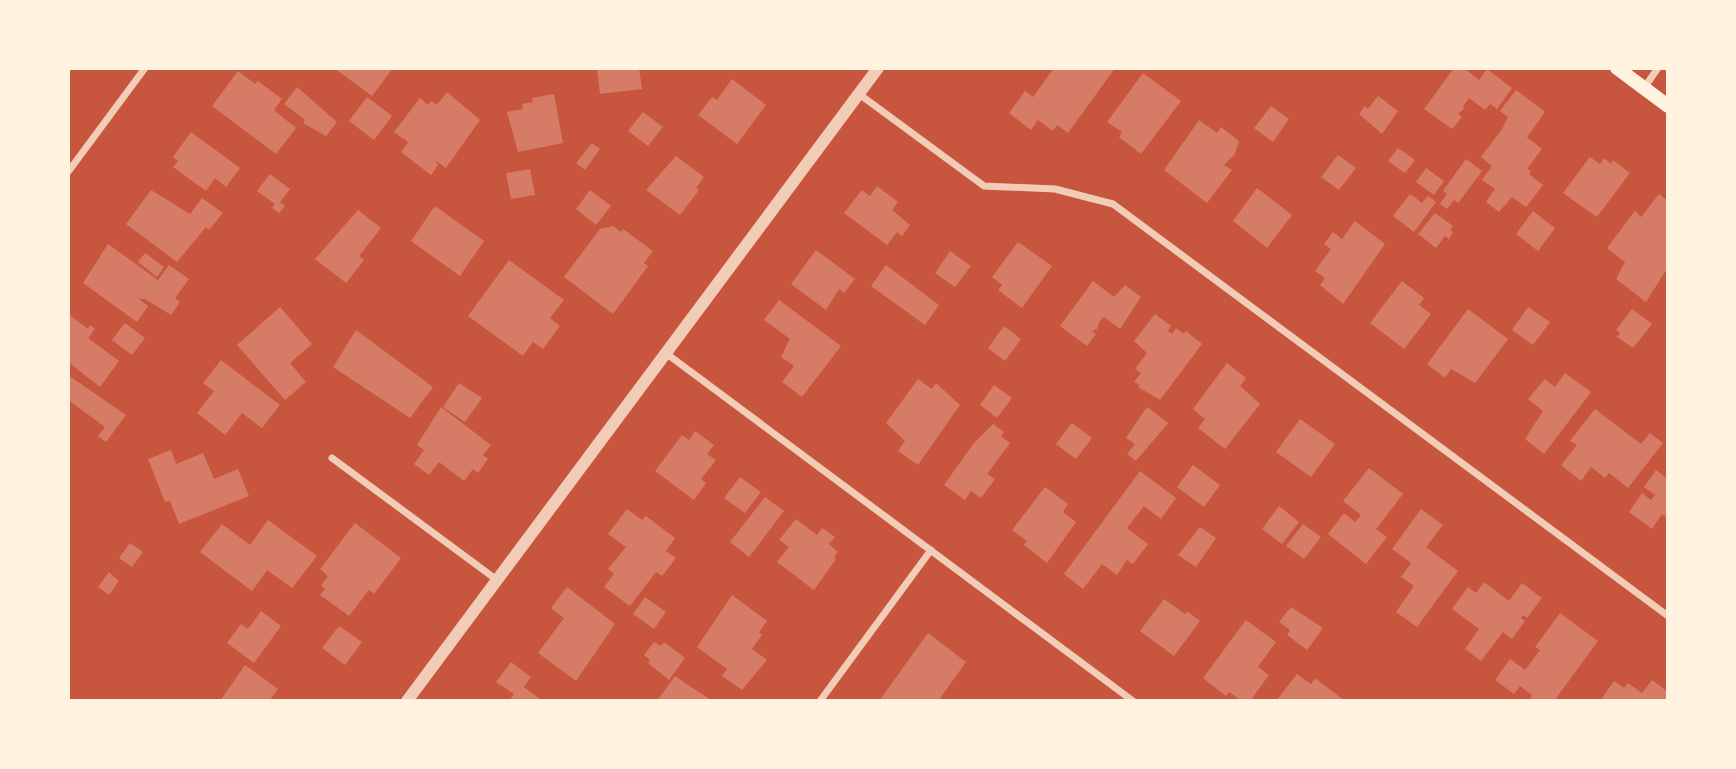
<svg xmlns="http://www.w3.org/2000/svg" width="1736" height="769" font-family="'Public Sans',sans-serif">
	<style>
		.building { fill: #d67c66 }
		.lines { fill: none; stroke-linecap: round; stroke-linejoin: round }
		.minor { stroke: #f1ccb7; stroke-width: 7 }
		.tertiary { stroke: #f1ccb7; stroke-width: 12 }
		.secondary { stroke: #fff3e0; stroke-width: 14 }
	</style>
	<rect width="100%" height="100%" fill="#c8553d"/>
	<path class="building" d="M334 68H393L372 96Z
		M597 68H639L642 89 600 94Z
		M1054 68H1115L1068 133 1057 125 1053 131 1038 120 1031 130 1009 113 1025 91 1033 97Z
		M1454 68H1464L1479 80 1487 69 1512 88 1497 109 1490 104 1485 110 1469 98 1463 106 1465 108 1458 114 1462 117 1452 129 1424 109Z
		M238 71 255 84 258 81 282 99 274 110 296 128 276 154 212 106Z
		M1143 73 1181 101 1141 154 1119 137 1122 132 1107 122Z
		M732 79 766 105 737 144 698 115 712 97 717 100Z
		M297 87 337 122 326 136 303 123 305 120 284 104Z
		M1516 90 1545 112 1527 137 1542 149 1527 169 1531 171 1529 174 1543 185 1526 207 1512 197 1499 212 1486 202 1495 189 1482 180 1492 166 1481 157 1502 129 1508 117 1500 111Z
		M447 92 480 120 446 168 435 160 438 165 431 175 401 152 408 142 394 132 420 98 428 105 431 101 437 105Z
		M554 94 563 143 518 152 507 112 523 109 522 104 533 102 532 98Z
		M1378 96 1398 111 1382 134 1359 114 1365 106 1368 109Z
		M367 97 392 116 374 140 349 121Z
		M1271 106 1289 119 1273 142 1254 128Z
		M643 112 663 127 648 146 628 131Z
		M1199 120 1217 133 1221 127 1239 141 1235 154 1224 165 1232 170 1207 203 1164 170Z
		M191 132 240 168 226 187 215 178 206 191 173 167 178 161 173 157Z
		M592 143 600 149 585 170 576 163Z
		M1398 148 1415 160 1405 173 1388 161Z
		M1338 155 1356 168 1339 190 1321 177Z
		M676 156 704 177 696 188 699 190 680 215 646 190Z
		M1590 157 1600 164 1604 158 1611 164 1613 160 1630 173 1597 217 1563 193Z
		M1466 159 1482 171 1458 203 1454 200 1447 209 1440 204 1447 194 1443 191Z
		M1426 168 1444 181 1434 195 1416 182Z
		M530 169 535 195 511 199 506 173Z
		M270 174 290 189 280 202 285 206 279 213 272 208 275 204 257 191Z
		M877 186 898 202 892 210 910 225 902 236 897 232 887 245 844 213 862 190 870 196Z
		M1257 188 1292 215 1267 248 1233 221Z
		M151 190 190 214 202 198 223 213 209 230 206 227 177 262 126 224Z
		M590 190 611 206 596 225 576 209Z
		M1410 194 1422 203 1428 196 1436 202 1414 232 1393 216Z
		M1659 194 1668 201V267L1646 302 1616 279 1625 262 1607 248 1635 211 1641 217Z
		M435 206 484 241 460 276 411 241Z
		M358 210 381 228 359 256 364 260 346 283 315 259Z
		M1533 211 1555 228 1538 251 1516 234Z
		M1435 213 1453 226 1450 230 1453 232 1449 239 1445 236 1436 248 1418 234Z
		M1355 221 1385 244 1343 304 1320 285 1325 278 1315 271 1331 249 1324 244 1333 232 1342 239Z
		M613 226 621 232 623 229 653 251 644 263 648 266 613 314 564 277 600 229Z
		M1018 242 1052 266 1022 308 998 290 1002 285 992 277Z
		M108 244 158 280 169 265 189 279 175 298 180 302 171 315 145 299H139L148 306 137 322 83 283Z
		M816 250 855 279 844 293 839 289 826 310 791 284Z
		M950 251 971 266 955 287 935 273Z
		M145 253 164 267 157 277 138 262Z
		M509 260 564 300 550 318 560 326 543 349 533 342 523 356 468 316Z
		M886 265 939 305 925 325 871 286Z
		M1093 281 1114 297 1125 285 1141 297 1120 329 1104 317 1100 321 1097 329 1092 331 1096 334 1087 346 1060 326Z
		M1402 281 1424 298 1419 305 1431 314 1404 349 1370 323Z
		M779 300 841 346 802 397 782 382 794 366 781 357 790 339 764 320Z
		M280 307 312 344 290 363 306 382 285 400 237 345Z
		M1528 307 1550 322 1533 345 1512 330Z
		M1468 309 1508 339 1475 383 1451 369 1445 378 1427 364Z
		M1632 309 1652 324 1633 348 1617 337 1620 333 1616 330Z
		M68 314 88 329 90 325 95 329 88 338 119 361 100 387 68 362Z
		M1155 314 1171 326 1168 331 1172 334 1176 328 1184 334 1186 331 1202 344 1160 400 1138 387 1140 385 1134 382 1141 373 1135 369 1147 353 1134 341Z
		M125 323 145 338 132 355 112 340Z
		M1004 326 1021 339 1005 361 988 348Z
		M356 330 433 387 410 418 333 367Z
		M221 360 280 405 262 428 242 413 225 435 197 413 214 391 203 383Z
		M1227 363 1246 378 1240 386 1260 404 1225 449 1198 428 1205 419 1193 409Z
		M1565 373 1591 392 1544 454 1525 439 1543 411 1528 399 1545 379 1555 387Z
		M68 375 126 415 106 442 98 436 105 427 68 400Z
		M918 379 932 389 936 383 960 405 918 465 898 451 905 441 886 423Z
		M459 383 482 398 465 422 443 407Z
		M994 385 1012 398 997 418 980 405Z
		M441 407 491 445 483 455 488 459 478 473 473 469 464 481 439 462 429 475 414 464 424 450 417 445Z
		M1147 407 1168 423 1136 461 1127 454 1135 444 1126 438Z
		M1595 409 1641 444 1650 433 1663 443 1628 488 1609 473 1605 478 1591 467 1581 481 1561 465 1577 445 1570 441Z
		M1300 419 1335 444 1311 477 1276 452Z
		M1072 423 1092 438 1076 459 1056 444Z
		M993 424 1004 432 1001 436 1010 443 987 474 995 479 981 498 971 491 965 500 944 485 974 443Z
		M695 431 714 445 707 454 716 460 701 479 706 483 694 500 655 471 682 435 689 440Z
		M171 450 176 464 203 453 214 479 238 469 249 496 179 524 170 501 165 502 148 459Z
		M1193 465 1220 485 1204 507 1177 487Z
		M1369 468 1403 494 1376 529 1387 537 1366 564 1328 534 1344 513 1355 522 1361 515 1343 501Z
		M1656 470 1668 479V519L1662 514 1652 529 1629 512 1642 493 1651 500 1655 495 1644 487Z
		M1140 471 1176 498 1161 519 1144 506 1127 528 1148 544 1133 564 1127 560 1117 575 1102 564 1083 589 1064 574Z
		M740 477 761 492 745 513 724 498Z
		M1045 487 1068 504 1063 512 1076 522 1047 563 1024 545 1027 541 1012 530Z
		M765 497 784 511 749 557 730 542Z
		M1279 506 1299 522 1282 544 1262 529Z
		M627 509 642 520 646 516 675 538 666 551 676 558 662 576 656 572 630 606 604 587 614 574 608 569 626 547 608 534Z
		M1421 509 1443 525 1426 547 1458 571 1417 627 1396 612 1414 586 1401 577 1411 563 1392 549Z
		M796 519 817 535 822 528 835 537 829 544 838 552 834 557 836 559 814 590 777 562 789 547 779 540Z
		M268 520 317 556 292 588 267 570 252 591 200 552 222 524 250 545Z
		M355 523 401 558 374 594 369 590 349 616 320 595 325 589 321 585 328 576 320 569Z
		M1303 524 1321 537 1304 559 1286 546Z
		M1200 527 1216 538 1196 567 1178 555Z
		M130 543 143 552 132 567 119 558Z
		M109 572 119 581 109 595 98 587Z
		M1484 582 1509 601 1522 583 1542 598 1527 618 1523 615 1521 618 1525 621 1512 639 1503 632 1481 661 1465 649 1479 629 1452 609 1468 587 1476 593Z
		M567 587 615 624 576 681 538 653 564 618 551 608Z
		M732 595 767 621 759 632 762 635 752 649 767 660 742 690 722 676 727 669 697 647Z
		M645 597 666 612 654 629 633 614Z
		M1164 599 1185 614 1187 611 1200 621 1174 656 1140 631Z
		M1291 607 1323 628 1307 650 1287 635 1290 630 1279 622Z
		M261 611 281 626 254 663 227 643 241 624 248 629Z
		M1560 613 1598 641 1554 701H1529L1532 695 1520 686 1514 694 1495 680 1510 659 1525 670 1540 650 1535 647Z
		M1246 620 1276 642 1258 667 1269 675 1250 701H1242L1229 692 1226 696 1203 678Z
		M339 626 362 642 345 665 322 648Z
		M928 633 966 662 938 701H879Z
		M654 642 661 646 664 642 685 658 669 680 648 663 650 660 644 655Z
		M511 662 531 677 524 687 543 701H509L514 694 496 682Z
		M245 665 278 689 269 701H220Z
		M1297 674 1311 684 1315 678 1345 701H1276Z
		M675 676 694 689 713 701H657Z
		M1652 680 1668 692V701H1600L1614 681 1624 688 1628 683 1642 693Z"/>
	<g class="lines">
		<path class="minor" d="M1644 88 1658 68
			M859 94 984 186 1055 189 1113 204 1668 616
			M68 172 145 68
			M667 354 1133 701
			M332 458 497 580
			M820 701 931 550"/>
		<path class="tertiary" d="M407 701 878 68"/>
		<path class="secondary" d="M1617 68 1668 106"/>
	</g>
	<rect width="1736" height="769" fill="none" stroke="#fff3e0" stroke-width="140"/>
</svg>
